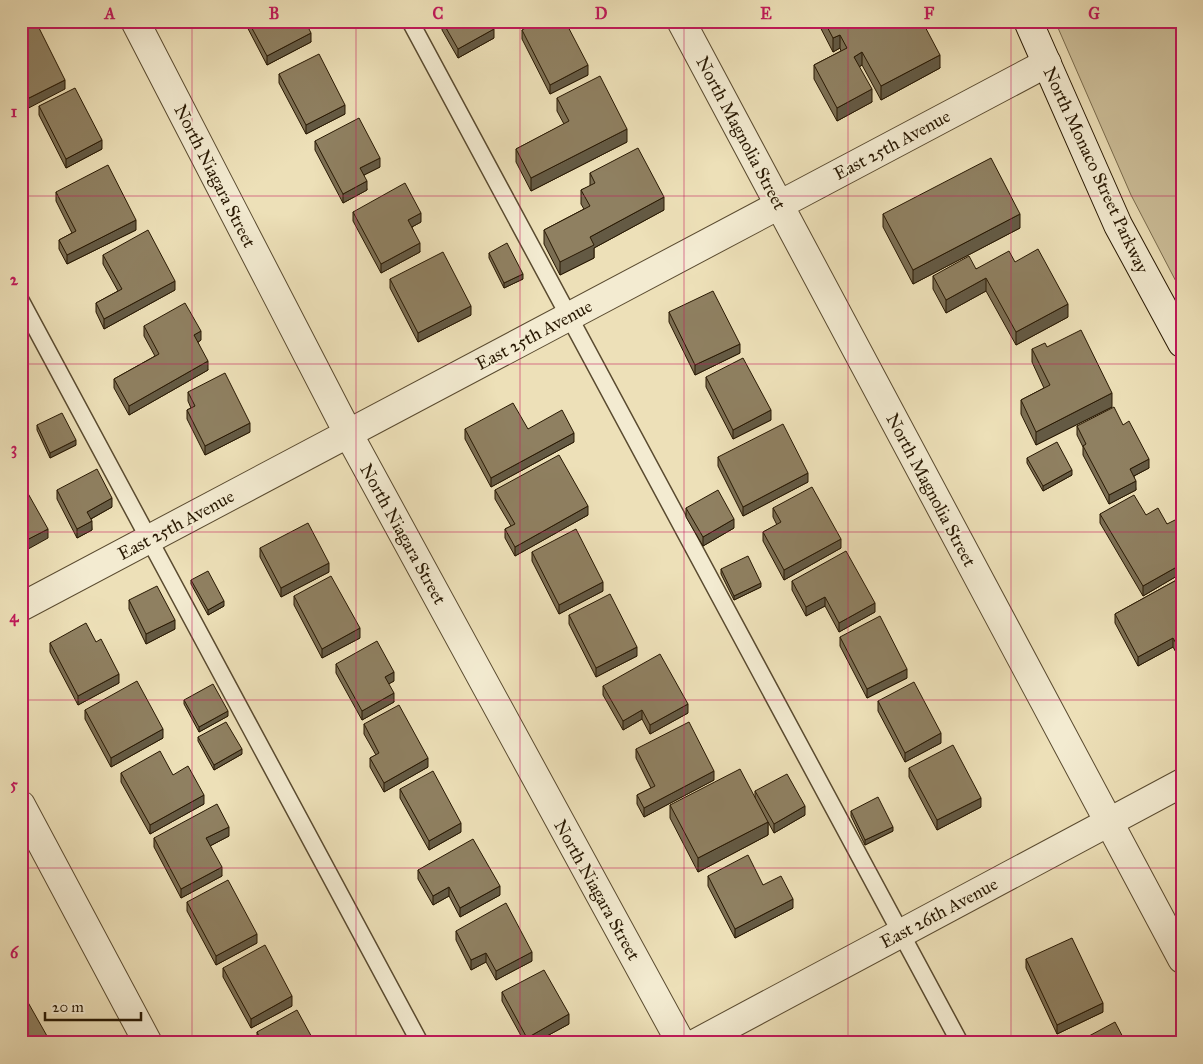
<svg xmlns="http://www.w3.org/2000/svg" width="1203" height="1064" font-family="'IM FELL Great Primer',serif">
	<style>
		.green { fill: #ccbe99; stroke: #7a6c4e }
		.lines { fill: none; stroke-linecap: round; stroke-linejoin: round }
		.service-casing { stroke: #5a4b30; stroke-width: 19 }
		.minor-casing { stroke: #5a4b30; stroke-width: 30 }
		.tertiary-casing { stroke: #5a4b30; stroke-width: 30 }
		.secondary-casing { stroke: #291903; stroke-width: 30 }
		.service { stroke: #f3ebd1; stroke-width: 16 }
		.minor { stroke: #f3ebd1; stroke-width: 28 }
		.tertiary { stroke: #f3ebd1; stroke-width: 28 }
		.secondary { stroke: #f3ebd1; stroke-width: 28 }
		.wall { fill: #7b6e53; stroke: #291903 }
		.shaded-wall { fill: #645a44; stroke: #291903 }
		.building { fill: #8f8061; stroke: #291903 }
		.grid { fill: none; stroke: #c2185b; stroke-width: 1; stroke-opacity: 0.55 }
		.labels { text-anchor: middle; stroke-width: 4; stroke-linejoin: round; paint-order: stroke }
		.street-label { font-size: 18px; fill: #291903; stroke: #f3ebd1 }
		.neatline { fill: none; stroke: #c2185b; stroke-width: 2 }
		.grid-label { font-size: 16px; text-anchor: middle; font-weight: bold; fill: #c2185b }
	</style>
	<rect width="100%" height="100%" fill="#ede0b8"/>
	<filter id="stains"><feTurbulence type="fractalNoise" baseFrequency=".004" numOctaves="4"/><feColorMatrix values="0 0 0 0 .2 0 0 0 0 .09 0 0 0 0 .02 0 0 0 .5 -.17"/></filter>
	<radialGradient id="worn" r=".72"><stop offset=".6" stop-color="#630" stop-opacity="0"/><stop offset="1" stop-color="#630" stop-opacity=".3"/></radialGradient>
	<path class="green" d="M1055 21H1172L1182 36V293L1131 195Z"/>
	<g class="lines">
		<defs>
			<path id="service" d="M410 21 960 1043
				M21 301 420 1043"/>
			<path id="minor" d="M135 21 348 433 681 1043
				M681 21 1182 959
				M21 607 1047 63
				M21 805 148 1043"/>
			<path id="tertiary" d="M696 1043 1182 783"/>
			<path id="secondary" d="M1028 21 1118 225 1182 343"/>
		</defs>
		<use href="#service" class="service-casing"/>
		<use href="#minor" class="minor-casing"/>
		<use href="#tertiary" class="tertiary-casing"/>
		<use href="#secondary" class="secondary-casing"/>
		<use href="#service" class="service"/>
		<use href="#minor" class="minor"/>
		<use href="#tertiary" class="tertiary"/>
		<use href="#secondary" class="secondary"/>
	</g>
	<path class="wall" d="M244 21H305L311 42 267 65Z
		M442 21 494 38 458 58 442 30Z
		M508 21H521L511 27Z
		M817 21H922L940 68 881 100 862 65 859 67 872 102 837 121 814 79V65L841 51 840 48 833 52Z
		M522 30 588 75 550 94 522 39Z
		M279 74 345 114 306 134 279 83Z
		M557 98 627 142 531 191 516 162V149L564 124 557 111Z
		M39 106 102 149 66 168 39 115Z
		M315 141 380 167 364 175 367 190 343 203 315 150Z
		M590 173 664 210 594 248V258L560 275 544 244V230L584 209 581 204V190L590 186Z
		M56 192 136 230 67 264 59 249V240L72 233 56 201Z
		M353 212 421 222 412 227 420 252 381 273 353 221Z
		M883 214 1020 228 913 284 883 227Z
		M489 253 523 279 504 288 489 258Z
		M103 255 175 290 104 329 96 312V303L118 291 103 264Z
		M1015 262 1068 317 1016 345 986 291 946 313 933 289V276Z
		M390 279 471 315 418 342 390 288Z
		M669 312 740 353 695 375 669 322Z
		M144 326 201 340 198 342 208 370 129 415 114 388V379L155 356 144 336Z
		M1032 349 1112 407 1036 445 1021 414V400L1044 388 1032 362Z
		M706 377 771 420 733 439 706 387Z
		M188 392 250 432 205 455 187 419V410L191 408 188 401Z
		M37 425 76 445 50 458 37 430Z
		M1123 425 1149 468 1134 476 1136 490 1109 504 1083 455V447L1077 435V426Z
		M465 429H528L574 442 491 487 465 439Z
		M718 457 808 482 743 516 718 466Z
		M1027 458 1072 475 1043 491 1027 463Z
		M57 490 112 507 91 519 92 530 77 538 57 499Z
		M495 490 588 515 515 556 505 538V529L511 526 495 499Z
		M686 508 734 528 703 546 686 517Z
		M773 508 841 548 784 580 763 541V532L777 525 773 517Z
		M1100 514 1146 515 1167 524 1182 527V573L1143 596 1100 523Z
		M260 548 329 572 281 597 260 557Z
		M532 552 603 591 559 614 532 561Z
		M721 569 761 587 734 600 721 574Z
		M1182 577V663L1173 647 1138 666 1115 623V614Z
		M191 580 224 606 208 615 191 584Z
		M792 581 875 612 839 632 825 606 806 616 792 590Z
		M294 596 360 638 322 658 294 605Z
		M129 600 175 629 146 644 129 609Z
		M569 615 637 656 596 677 569 624Z
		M840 637 907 678 867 698 840 646Z
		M96 642 119 683 78 705 50 652V643Z
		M336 664 394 681 388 684 394 702 362 720 336 673Z
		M603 686 688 713 650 734 642 719 623 730 603 695Z
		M184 700 228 716 199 732 184 704Z
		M878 701 941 743 905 762 878 711Z
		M85 710 163 738 111 767 85 719Z
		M364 724 428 767 384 792 370 767V758L376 755 364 734Z
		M198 737 242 754 214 770 198 741Z
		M636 749 714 780 644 817 637 804V795L651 788 636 758Z
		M909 768 981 807 937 830 909 777Z
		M121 773 173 775 204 804 150 834 121 782Z
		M400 789 461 832 429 850 400 798Z
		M755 791 805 815 774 833 768 822V835L698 872 670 818V805L755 798Z
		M851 811 893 831 865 845 851 816Z
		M229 836 210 846 222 876 181 898 154 847V838Z
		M418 870 500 895 460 917 449 896 433 905 418 879Z
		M708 876 763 885 793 908 735 938 708 886Z
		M187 902 257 943 216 965 187 911Z
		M456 931 532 961 496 980 486 962 471 970 456 940Z
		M1026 959 1103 1012 1057 1034 1026 968Z
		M223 968 292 1006 251 1028 223 977Z
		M502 992 569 1024 534 1043H525L502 1001Z
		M257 1032 315 1043H258L257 1041Z"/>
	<path class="shaded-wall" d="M511 21H521L511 27Z
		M494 29V38L458 58V49Z
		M311 33V42L267 65V56Z
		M840 35V48L833 52V38Z
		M862 52V65L854 70V57Z
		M940 55V68L881 100V86Z
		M588 65V75L550 94V85Z
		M65 80V89L21 112V102Z
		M872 89V102L837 121V108Z
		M345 105V114L306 134V125Z
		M627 129V142L531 191V178Z
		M102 140V149L66 168V159Z
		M380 158V167L360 177V168Z
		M367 181V190L343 203V194Z
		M664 197V210L594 248V258L560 275V262L590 237Z
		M421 213V222L408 229V220Z
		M1020 214V228L913 284V270Z
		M136 220V230L67 264V255Z
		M420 243V252L381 273V264Z
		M523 274V279L504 288V283Z
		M986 278V291L946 313V300Z
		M175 281V290L104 329V319Z
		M1068 304V317L1016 345V332Z
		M471 306V315L418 342V333Z
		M201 331V340L194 345V335Z
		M740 344V353L695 375V365Z
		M208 361V370L129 415V406Z
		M1112 393V407L1036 445V432Z
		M771 410V420L733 439V430Z
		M250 423V432L205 455V446Z
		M574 433V442L491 487V478Z
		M76 440V445L50 458V453Z
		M1149 459V468L1130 478V469Z
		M1072 470V475L1043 491V486Z
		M808 473V482L743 516V507Z
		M1136 481V490L1109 504V495Z
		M112 498V507L87 521V512Z
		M588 506V515L515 556V547Z
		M734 519V528L703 546V537Z
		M92 521V530L77 538V529Z
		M48 529V538L21 553V543Z
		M841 539V548L784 580V570Z
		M329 563V572L281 597V588Z
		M1182 564V573L1143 596V586Z
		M603 582V591L559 614V605Z
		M761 583V587L734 600V596Z
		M825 597V606L806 616V607Z
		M224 601V606L208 615V610Z
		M875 603V612L839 632V623Z
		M175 620V629L146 644V634Z
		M360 628V638L322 658V649Z
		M1173 638V647L1138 666V657Z
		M637 647V656L596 677V668Z
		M907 669V678L867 698V689Z
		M394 672V681L385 686V677Z
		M119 674V683L78 705V696Z
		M394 693V702L362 720V711Z
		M688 704V713L650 734V725Z
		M642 710V719L623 730V721Z
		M228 711V716L199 732V727Z
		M163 729V738L111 767V758Z
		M941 733V743L905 762V753Z
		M242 749V754L214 770V765Z
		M428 758V767L384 792V783Z
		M714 771V780L644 817V808Z
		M204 795V804L150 834V825Z
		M981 798V807L937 830V820Z
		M805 806V815L774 833V824Z
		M768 822V835L698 872V858Z
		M461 823V832L429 850V841Z
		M229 827V836L206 848V838Z
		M893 827V831L865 845V840Z
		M222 867V876L181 898V889Z
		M500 886V895L460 917V908Z
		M449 887V896L433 905V896Z
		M793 899V908L735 938V929Z
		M257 934V943L216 965V956Z
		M532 952V961L496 980V971Z
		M486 953V962L471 970V960Z
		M292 996V1006L251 1028V1019Z
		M1103 1003V1012L1057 1034V1025Z
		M569 1014V1024L534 1043H527V1038Z"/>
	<path class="building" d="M248 21H305L311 33 267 56Z
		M442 21H490L494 29 458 49Z
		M538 21H565L588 65 550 85 522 30Z
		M824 21H922L940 55 881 86 862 52 854 57 872 89 837 108 814 65 847 48 840 35 833 38Z
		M36 22 65 80 21 102V30Z
		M319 54 345 105 306 125 279 74Z
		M600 76 627 129 531 178 516 149 569 121 557 98Z
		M75 88 102 140 66 159 39 106Z
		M359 118 380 158 360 168 367 181 343 194 315 141Z
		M638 148 664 197 590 237 594 245 560 262 544 230 590 206 581 190 595 183 590 173Z
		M991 158 1020 214 913 270 883 214Z
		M108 165 136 220 67 255 59 240 76 231 56 192Z
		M405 183 421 213 408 220 420 243 381 264 353 212Z
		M148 230 175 281 104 319 96 303 122 289 103 255Z
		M507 243 523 274 504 283 489 253Z
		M1038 249 1068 304 1016 332 986 278 946 300 933 276 969 256 976 269 1009 251 1015 262Z
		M443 252 471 306 418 333 390 279Z
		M713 291 740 344 695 365 669 312Z
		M185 303 201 331 194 335 208 361 129 406 114 379 159 354 144 326Z
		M1081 330 1112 393 1036 432 1021 400 1050 385 1032 349 1045 343 1047 347Z
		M743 358 771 410 733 430 706 377Z
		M225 373 250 423 205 446 187 410 195 406 188 392Z
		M513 403 528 429 562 410 574 433 491 478 465 429Z
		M1114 407 1123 425 1129 421 1149 459 1130 469 1136 481 1109 495 1083 446 1086 444 1077 426Z
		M62 413 76 440 50 453 37 425Z
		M783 424 808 473 743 507 718 457Z
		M1057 442 1072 470 1043 486 1027 458Z
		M559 455 588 506 515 547 505 529 515 524 495 490Z
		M97 469 112 498 87 512 92 521 77 529 57 490Z
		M21 481 48 529 21 543Z
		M812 487 841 539 784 570 763 532 781 522 773 508Z
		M718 490 734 519 703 537 686 508Z
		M1134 495 1146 515 1158 508 1167 524 1177 519 1182 527V564L1143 586 1100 514Z
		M308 523 329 563 281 588 260 548Z
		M576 529 603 582 559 605 532 552Z
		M846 551 875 603 839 623 825 597 806 607 792 581Z
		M748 556 761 583 734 596 721 569Z
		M208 571 224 601 208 610 191 580Z
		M331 576 360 628 322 649 294 596Z
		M1182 577V654L1173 638 1138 657 1115 614Z
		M157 586 175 620 146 634 129 600Z
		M610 594 637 647 596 668 569 615Z
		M880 616 907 669 867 689 840 637Z
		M86 623 96 642 101 639 119 674 78 696 50 643Z
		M377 641 394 672 385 677 394 693 362 711 336 664Z
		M660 654 688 704 650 725 642 710 623 721 603 686Z
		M137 681 163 729 111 758 85 710Z
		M914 682 941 733 905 753 878 701Z
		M213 684 228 711 199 727 184 700Z
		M399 705 428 758 384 783 370 758 379 753 364 724Z
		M226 722 242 749 214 765 198 737Z
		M689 722 714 771 644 808 637 795 655 786 636 749Z
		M953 745 981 798 937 820 909 768Z
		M160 751 173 775 188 766 204 795 150 825 121 773Z
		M740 769 768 822 698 858 670 805Z
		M433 771 461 823 429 841 400 789Z
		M787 774 805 806 774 824 755 791Z
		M878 797 893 827 865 840 851 811Z
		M217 804 229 827 206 838 222 867 181 889 154 838Z
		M473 839 500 886 460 908 449 887 433 896 418 870Z
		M748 855 763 885 781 876 793 899 735 929 708 876Z
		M228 880 257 934 216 956 187 902Z
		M506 903 532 952 496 971 486 953 471 960 456 931Z
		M1072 938 1103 1003 1057 1025 1026 959Z
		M265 945 292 996 251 1019 223 968Z
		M544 970 569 1014 527 1038 502 992Z
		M21 990 51 1043H21Z
		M297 1010 315 1043H262L257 1032Z
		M1115 1022 1126 1043H1076Z"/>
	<path class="grid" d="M192 21V1043M356 21V1043M520 21V1043M684 21V1043M848 21V1043M1011 21V1043M21 196H1182M21 364H1182M21 532H1182M21 700H1182M21 868H1182"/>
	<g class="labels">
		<g class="street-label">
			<text transform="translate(741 133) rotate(62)" y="6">North Magnolia Street</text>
			<text transform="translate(892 145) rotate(-28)" y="6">East 25th Avenue</text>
			<text transform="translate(1096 170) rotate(65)" y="6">North Monaco Street Parkway</text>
			<text transform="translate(215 176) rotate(63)" y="6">North Niagara Street</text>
			<text transform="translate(534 335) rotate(-28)" y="6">East 25th Avenue</text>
			<text transform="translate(931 490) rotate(62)" y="6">North Magnolia Street</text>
			<text transform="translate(176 525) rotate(-28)" y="6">East 25th Avenue</text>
			<text transform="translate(403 534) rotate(61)" y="6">North Niagara Street</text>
			<text transform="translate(597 890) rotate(61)" y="6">North Niagara Street</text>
			<text transform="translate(939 913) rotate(-28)" y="6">East 26th Avenue</text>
		</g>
	</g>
	<rect width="1203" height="1064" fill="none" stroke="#ede0b8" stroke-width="55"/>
	<path d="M45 1012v8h96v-8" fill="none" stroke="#291903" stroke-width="2.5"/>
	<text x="52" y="1012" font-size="15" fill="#291903" stroke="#f3ebd1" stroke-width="4" paint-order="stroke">20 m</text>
	<rect x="28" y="28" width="1148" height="1008" class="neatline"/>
	<g class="grid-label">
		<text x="110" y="19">A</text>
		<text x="274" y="19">B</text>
		<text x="438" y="19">C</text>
		<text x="601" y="19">D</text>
		<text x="766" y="19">E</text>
		<text x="929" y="19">F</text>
		<text x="1094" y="19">G</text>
		<text x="14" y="117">1</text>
		<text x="14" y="285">2</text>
		<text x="14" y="454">3</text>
		<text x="14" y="622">4</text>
		<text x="14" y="790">5</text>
		<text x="14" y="958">6</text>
	</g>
	<rect width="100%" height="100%" filter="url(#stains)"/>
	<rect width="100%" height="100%" fill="url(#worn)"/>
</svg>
